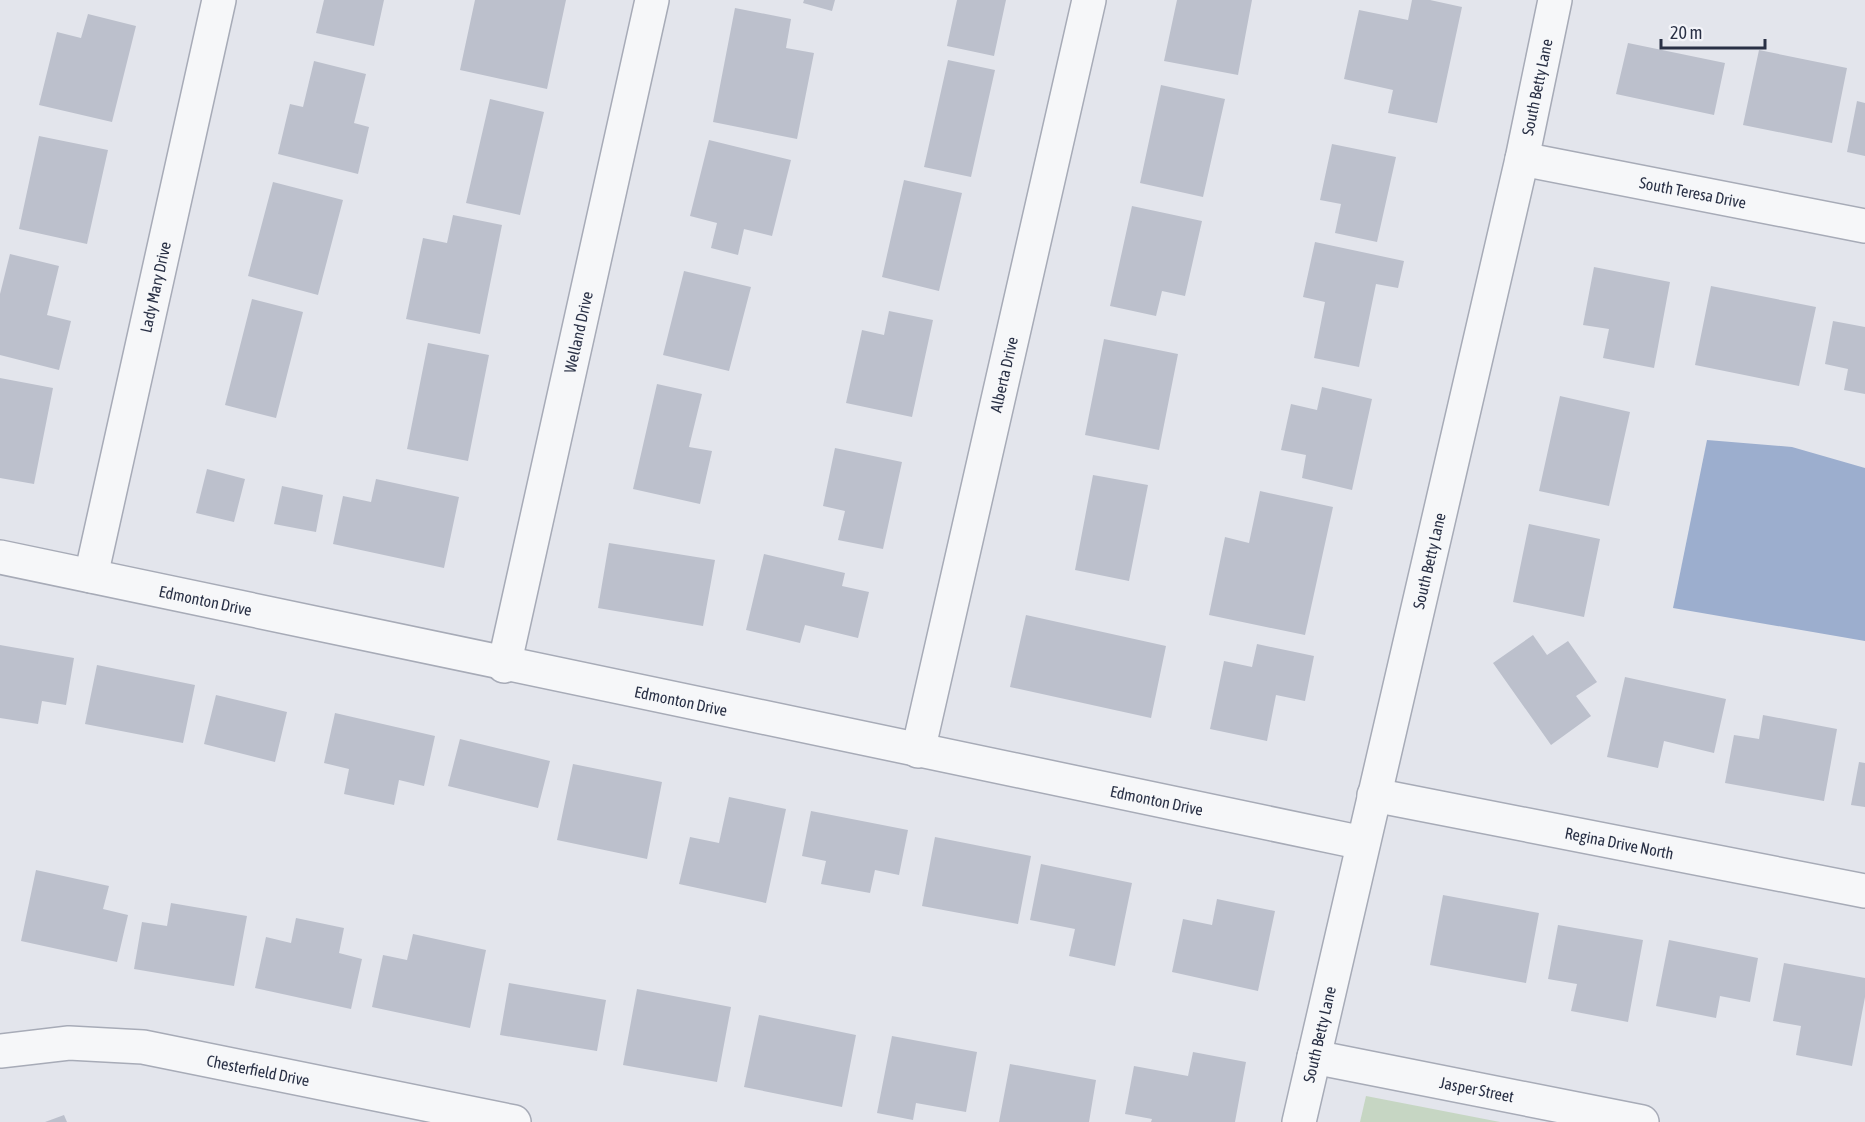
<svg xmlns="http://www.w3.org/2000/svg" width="1865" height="1122" font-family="'Asap Condensed',sans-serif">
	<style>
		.green { fill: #c6d6c3 }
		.water { fill: #9caece }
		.building { fill: #bcc0cc }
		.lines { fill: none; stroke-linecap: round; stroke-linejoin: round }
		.minor-casing { stroke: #a7abb7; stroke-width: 36 }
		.minor { stroke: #f6f7f9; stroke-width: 33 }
		.labels { text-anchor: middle; stroke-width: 4.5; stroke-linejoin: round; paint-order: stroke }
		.street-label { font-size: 16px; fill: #293045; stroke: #f3f4f9 }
	</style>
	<rect width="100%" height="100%" fill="#e3e5ec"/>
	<path class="green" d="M1366 1096 1500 1122H1360Z"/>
	<path class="water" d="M1707 440 1792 447 1865 468V641L1673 608Z"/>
	<path class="building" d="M324 0H384L374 46 316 33Z
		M475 0H566L547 89 460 70Z
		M804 0H835L832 11 803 3Z
		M957 0H1006L994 56 947 46Z
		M1177 0H1252L1238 75 1164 61Z
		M1412 0H1430L1462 7 1437 123 1388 113 1393 90 1344 79 1359 10 1408 20Z
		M735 8 791 19 786 48 814 53 797 139 713 122Z
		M88 14 136 26 112 122 39 105 57 32 81 38Z
		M1628 43 1725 63 1714 115 1616 94Z
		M1759 50 1847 68 1832 143 1743 125Z
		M948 60 995 70 971 177 924 167Z
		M314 61 366 74 354 123 369 127 358 174 278 154 290 104 303 107Z
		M1161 85 1225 99 1203 197 1140 183Z
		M490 99 544 112 520 215 466 203Z
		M1857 101 1865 103V156L1847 152Z
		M39 136 108 150 87 244 19 229Z
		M709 140 791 160 772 236 744 229 738 255 711 248 717 223 690 216Z
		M1332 144 1396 157 1377 242 1335 233 1341 204 1320 200Z
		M904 180 962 193 939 291 882 277Z
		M273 182 343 200 318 295 248 276Z
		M1132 206 1202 221 1185 296 1162 291 1156 316 1110 306Z
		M453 215 502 225 480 334 406 319 423 238 447 243Z
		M1315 242 1404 261 1398 288 1376 284 1359 367 1314 358 1325 302 1303 297Z
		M10 254 59 266 47 315 71 321 59 370 0 355V294Z
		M1594 267 1670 282 1654 368 1603 358 1609 329 1583 325Z
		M684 271 751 287 729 371 663 355Z
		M1711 286 1816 307 1799 386 1695 365Z
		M252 299 303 312 276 418 225 405Z
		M889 311 933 320 912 417 846 403 862 330 884 335Z
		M1833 321 1865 327V394L1844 390 1848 369 1825 364Z
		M1104 339 1178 354 1159 450 1085 435Z
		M428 343 489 355 468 461 407 449Z
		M0 378 53 388 34 484 0 478Z
		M657 384 702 394 689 447 712 451 700 504 633 489Z
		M1322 387 1372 399 1352 490 1302 478 1306 455 1281 450 1291 404 1317 410Z
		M1560 396 1630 412 1609 506 1539 491Z
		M835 448 902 462 883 549 838 540 845 511 823 506Z
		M207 469 245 479 234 522 196 513Z
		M1093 475 1148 485 1129 581 1075 570Z
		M376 479 459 497 444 568 333 544 343 496 371 502Z
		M282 486 323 495 316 532 274 524Z
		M1260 491 1333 507 1305 635 1209 615 1225 537 1249 543Z
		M1529 524 1600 539 1584 617 1513 602Z
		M609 543 715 560 703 626 598 608Z
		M764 554 845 573 842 586 869 592 858 638 805 625 800 643 746 630Z
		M1026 615 1166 646 1151 718 1010 687Z
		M1533 635 1547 655 1568 641 1597 682 1576 696 1591 716 1551 745 1493 663Z
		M1257 644 1314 656 1305 701 1276 695 1267 741 1210 729 1224 661 1252 667Z
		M0 645 74 658 66 705 42 701 38 724 0 718Z
		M97 665 195 685 183 743 85 724Z
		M1625 677 1726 699 1714 753 1664 741 1658 768 1607 757Z
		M216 695 287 712 275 762 204 744Z
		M335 713 435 736 424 786 399 780 394 805 344 794 349 769 324 763Z
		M1763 715 1837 729 1824 801 1725 783 1734 735 1759 739Z
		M460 739 550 761 538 808 448 786Z
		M1859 762 1865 763V807L1851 805Z
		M573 764 662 782 647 859 557 840Z
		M729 797 786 809 766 903 679 884 690 837 719 843Z
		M811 811 908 830 899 875 875 870 870 893 821 884 826 861 802 856Z
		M935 837 1031 856 1018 924 922 906Z
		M1041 864 1132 883 1115 966 1069 956 1075 929 1030 920Z
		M36 870 109 886 103 909 128 915 117 962 21 941Z
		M1443 895 1539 913 1526 983 1430 965Z
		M1217 899 1275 911 1258 991 1172 972 1183 919 1212 925Z
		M171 903 247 916 234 986 134 969 142 922 167 926Z
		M296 918 344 928 339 953 362 959 351 1009 255 988 266 937 291 943Z
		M1558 925 1643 940 1628 1022 1571 1011 1577 984 1548 979Z
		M413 934 486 950 470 1028 372 1007 383 955 407 960Z
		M1669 940 1758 958 1750 1002 1720 996 1716 1018 1656 1006Z
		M1784 963 1865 978V997L1852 1066 1796 1055 1801 1026 1773 1021Z
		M509 983 606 1000 597 1051 500 1035Z
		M637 989 731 1007 717 1082 623 1065Z
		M759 1015 856 1035 842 1107 744 1087Z
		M892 1036 977 1052 966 1112 916 1103 913 1120 877 1113Z
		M1193 1052 1246 1062 1235 1122H1151L1152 1119 1125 1114 1134 1066 1188 1076Z
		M1010 1064 1096 1080 1089 1122H999Z
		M64 1115 67 1122H45Z"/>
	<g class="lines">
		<defs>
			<g id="minor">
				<path id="s1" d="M1522 159 1865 226"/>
				<path id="s2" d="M0 557C454 653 908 749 1363 843"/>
				<path id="s3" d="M91 576 219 0"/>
				<path id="s4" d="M504 666 652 0"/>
				<path id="s5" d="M918 751 1089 0"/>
				<path id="s6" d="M1374 795 1865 891"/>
				<path id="s7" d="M0 1051 69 1043 143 1047 514 1122"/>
				<path id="s8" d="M1314 1057 1642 1122"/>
				<path id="s9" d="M1299 1122 1522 159 1555 0"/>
			</g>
		</defs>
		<use href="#minor" class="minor-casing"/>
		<use href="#minor" class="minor"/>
	</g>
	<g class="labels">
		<g class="street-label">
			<text dy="6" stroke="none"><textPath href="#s9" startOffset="1062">South Betty Lane</textPath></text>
			<text dy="6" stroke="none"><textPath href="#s1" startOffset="174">South Teresa Drive</textPath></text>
			<text dy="6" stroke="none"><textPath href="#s3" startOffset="296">Lady Mary Drive</textPath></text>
			<text dy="6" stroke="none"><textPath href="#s4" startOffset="342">Welland Drive</textPath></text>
			<text dy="6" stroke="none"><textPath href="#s5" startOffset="386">Alberta Drive</textPath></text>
			<text dy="6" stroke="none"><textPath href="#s9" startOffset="576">South Betty Lane</textPath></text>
			<text dy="6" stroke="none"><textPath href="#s2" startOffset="210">Edmonton Drive</textPath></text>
			<text dy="6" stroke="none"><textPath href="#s2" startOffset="696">Edmonton Drive</textPath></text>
			<text dy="6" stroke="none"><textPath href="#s2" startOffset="1182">Edmonton Drive</textPath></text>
			<text dy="6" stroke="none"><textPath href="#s6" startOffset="250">Regina Drive North</textPath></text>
			<text dy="6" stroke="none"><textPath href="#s9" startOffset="90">South Betty Lane</textPath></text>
			<text dy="6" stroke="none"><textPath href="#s7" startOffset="261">Chesterfield Drive</textPath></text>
			<text dy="6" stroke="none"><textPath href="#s8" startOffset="166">Jasper Street</textPath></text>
		</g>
	</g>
	<path d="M1661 39v9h104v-9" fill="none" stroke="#293045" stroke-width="3"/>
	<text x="1670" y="39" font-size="18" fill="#293045" stroke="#f3f4f9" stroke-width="4.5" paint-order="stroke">20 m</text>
</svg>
